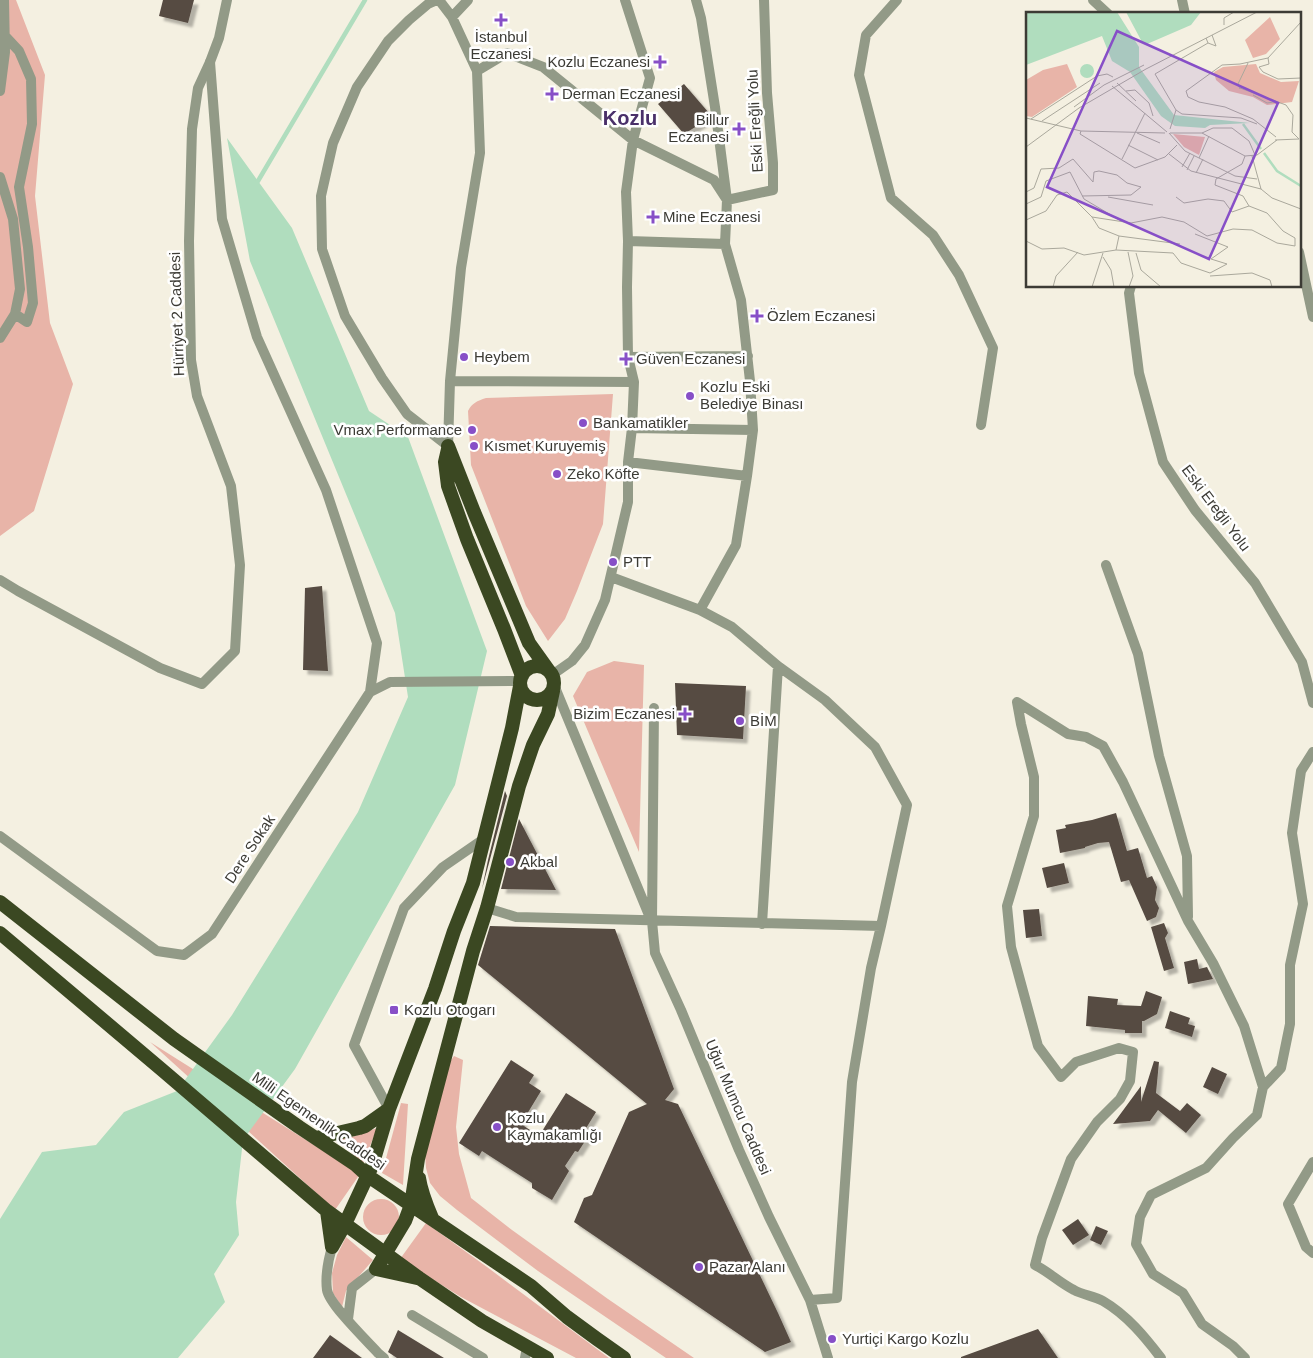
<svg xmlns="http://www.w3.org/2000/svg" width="1313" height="1358" font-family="Arial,sans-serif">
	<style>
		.green { fill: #e8b4a8 }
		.water { fill: #b0ddbe }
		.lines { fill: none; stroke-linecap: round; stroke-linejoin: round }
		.stream { stroke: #b0ddbe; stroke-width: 4.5 }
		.building { fill: #564b42; filter: url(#shadow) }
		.minor { stroke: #929a87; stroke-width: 10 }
		.tertiary { stroke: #929a87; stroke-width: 10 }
		.trunk { stroke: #3b4822; stroke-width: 14 }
		.poi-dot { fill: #874fc7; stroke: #fff; stroke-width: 2 }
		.labels { text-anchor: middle; stroke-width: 5; stroke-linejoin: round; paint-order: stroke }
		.poi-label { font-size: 15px; fill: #3c3b35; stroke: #fff; text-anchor: start }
		.street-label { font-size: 15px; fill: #3c3b35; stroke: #fff }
		.district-label { font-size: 20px; font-weight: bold; fill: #4a306a; stroke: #fff }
		.inset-river { fill: none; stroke: #b0ddbe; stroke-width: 2.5 }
		.inset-road { fill: none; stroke: #aaa89c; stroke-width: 1 }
		.view { fill: #874fc7; fill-opacity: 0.15; stroke: #874fc7; stroke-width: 2.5 }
		.inset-edge { fill: none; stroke: #3c3b35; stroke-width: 2.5 }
	</style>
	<defs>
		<filter id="shadow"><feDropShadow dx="4.5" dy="4.5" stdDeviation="1" flood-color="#0004"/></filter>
	</defs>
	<rect width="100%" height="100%" fill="#f4f0e1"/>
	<path class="green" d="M0 0H16L45 75 35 196 50 323 73 384 34 511 0 536Z
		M613 394 603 524 577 591 565 619 548 641 526 606 471 465 468 411C472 403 477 401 486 398Z
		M614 661 644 665 639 852 573 696 587 672Z
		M150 1042 360 1174 335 1210Z
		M454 1056 463 1060 456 1127 459 1154 471 1198 512 1230 608 1299 694 1358H666L538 1271 457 1210 440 1196 430 1183 426 1168 425 1154 448 1065Z
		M401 1103 408 1104 403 1185 382 1173Z
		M377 1128 363 1164 335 1137H352Z
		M363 1217a18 18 0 1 1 36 0a18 18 0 1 1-36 0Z
		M426 1223 487 1267 609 1358H576L461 1297 400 1259Z
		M346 1237 373 1260 346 1291 342 1307 333 1293 332 1273 337 1255Z"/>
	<path class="water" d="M227 138 292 228 369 411 408 437 487 651 455 785 295 1069 243 1140 236 1202 239 1235 214 1274 225 1302 178 1358H0V1219L42 1152 96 1145 124 1112 177 1091 232 1015 358 812 408 697 395 613 250 261Z"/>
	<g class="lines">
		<path class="stream" d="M258 181 365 0"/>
	</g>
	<path class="building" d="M163 0H194L188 23 159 16Z
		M684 84 709 113 710 118 684 134 658 104Z
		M322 586 328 671 303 670 305 588Z
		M675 683 746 686 743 739 677 735Z
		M505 791 507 796 482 889 488 860Z
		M1116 813 1127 851 1138 848 1147 878 1152 876 1157 887 1155 900 1159 908 1156 917 1147 921 1129 880 1121 882 1109 842 1098 843 1085 847V848L1060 853 1056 830 1066 828 1065 825 1092 820Z
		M519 819 556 890 501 889Z
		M1064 863 1069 883 1047 888 1042 868Z
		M1039 909 1042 936 1026 938 1023 910Z
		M1164 923 1168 933 1165 938 1174 968 1164 971 1151 927Z
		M490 926 615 929 674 1089 665 1100 678 1104 778 1313 791 1342 765 1352 574 1222 584 1198 592 1195 629 1112 647 1104 478 965Z
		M1197 959 1199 969 1207 967 1213 979 1188 984 1184 962Z
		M1146 991 1162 997 1157 1014 1144 1021H1142V1033H1125V1030L1086 1026 1088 996 1118 999 1117 1005 1141 1006Z
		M1170 1011 1190 1018 1188 1024 1195 1026 1192 1037 1165 1028Z
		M511 1060 534 1075 529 1083 541 1091 521 1124 539 1136 566 1093 596 1112 585 1130 589 1135 578 1152 575 1151 565 1166 569 1171 552 1200 532 1188V1183L482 1151 479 1156 459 1143Z
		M1154 1061 1159 1062 1156 1093 1180 1111 1187 1103 1201 1115 1186 1133 1158 1110 1150 1121 1113 1124 1141 1086V1102Z
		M1212 1067 1227 1074 1218 1094 1203 1087Z
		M1078 1219 1089 1235 1073 1245 1062 1230Z
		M1096 1226 1108 1231 1101 1245 1090 1240Z
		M1038 1329 1058 1358H961V1357Z
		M398 1330 444 1358H397L388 1352Z
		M330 1335 362 1358H313Z"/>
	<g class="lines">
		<path class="minor" d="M437 0 428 4 409 20 388 41 357 87 333 143 321 196 322 249 345 316 382 378 407 414 448 446
			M439 0 452 17 477 71 480 153 461 268 450 381 448 446
			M696 0 701 18 715 107 727 200 725 244 741 300 750 381 753 430 747 476 736 545 700 610
			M897 0 866 35 859 75 891 198 933 235 959 275 993 348 981 425
			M1093 0 1108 14
			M1182 0 1185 14
			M452 17 468 0
			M5 36 19 51 31 79 32 124 19 187 28 247 33 303 27 322 15 314
			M210 62 222 219 257 337 326 490 377 643 370 692
			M477 71 507 53 543 67 633 140 714 180 727 200 773 190V163L767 93 764 0
			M0 91 5 52 4 0
			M0 177 13 219 20 289 15 314 0 338
			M628 241 725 244
			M1299 252 1313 317
			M1131 286 1129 293 1139 373 1163 462 1195 510 1255 583 1302 662 1313 703
			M628 357 748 356
			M450 381 634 382
			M632 428 753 430
			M628 462 747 476
			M1106 565 1138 654 1159 756 1187 856 1188 917
			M611 577 700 610 732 627 778 666 825 700 875 747 907 805 881 926 871 968 852 1082 837 1298 810 1300 828 1358
			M552 675 572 661 585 645 605 600 628 502V462L632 428 634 382 628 357 627 287 628 241 626 192 633 140 650 78 625 0
			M554 685 649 915
			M1017 702 1021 724 1034 777V816L1007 906 1011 947 1038 1046 1061 1077 1076 1062 1119 1048 1133 1052 1130 1081 1120 1099 1097 1122 1071 1159 1042 1238 1035 1265C1049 1272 1060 1283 1074 1290 1083 1295 1094 1296 1103 1301 1127 1315 1145 1337 1161 1358
			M1017 702 1068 734 1086 737 1103 746 1123 782 1188 921 1213 963 1244 1026 1263 1087
			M654 708 652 921 655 953 681 1010 739 1150 769 1217 810 1300
			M0 836 157 951 184 955 212 934 370 692 390 682 520 681
			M487 908 516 917 881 926
			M762 924 778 666
			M389 1109 354 1045 404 908 443 867 485 838
			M1313 1162 1288 1204 1306 1247 1313 1253
			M332 1247C328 1261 325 1275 327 1290 329 1304 367 1341 378 1353L384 1358
			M412 1315 483 1358
			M348 1319 352 1288 376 1269
			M525 1358 527 1347
			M1245 1358 1233 1346 1202 1324 1183 1293 1153 1274 1136 1244 1140 1217 1151 1195 1206 1168 1233 1138 1257 1115 1263 1087 1281 1068 1290 1024V965L1303 904 1292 833 1301 771 1313 752"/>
		<path class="tertiary" d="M0 580 18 591 160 668 202 684 235 651 240 565 231 486 197 396 191 360 189 241 192 129 198 88 210 62 219 38 227 0"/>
		<path class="trunk" d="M448 446 474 512 529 643 549 671
			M448 449 445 462 448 486 467 539 504 629 522 676
			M520 683a17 17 0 1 1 34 0a17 17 0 1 1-34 0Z
			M0 902 174 1039 299 1127 356 1165 368 1176 531 1286 567 1317 597 1339 624 1358
			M0 933 161 1069 327 1211 419 1278 482 1321 547 1358
			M316 1138 359 1128 365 1126 389 1109
			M419 1178C421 1192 426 1204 432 1218
			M327 1211 332 1247
			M332 1247 345 1224 372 1166 389 1109 435 989 454 931 473 883 512 728 520 686
			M417 1278 376 1269 405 1221 411 1205 418 1159 473 951 487 908 501 855 519 786 533 745 548 714 553 691"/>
	</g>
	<g class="poi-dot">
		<path d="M498.5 12.5h5v5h5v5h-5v5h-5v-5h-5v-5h5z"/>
		<path d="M657.5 54.5h5v5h5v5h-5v5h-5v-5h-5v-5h5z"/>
		<path d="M549.5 86.5h5v5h5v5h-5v5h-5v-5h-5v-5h5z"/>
		<path d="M736.5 121.5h5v5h5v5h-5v5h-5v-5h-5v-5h5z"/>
		<path d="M650.5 209.5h5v5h5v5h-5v5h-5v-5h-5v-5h5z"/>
		<path d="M754.5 308.5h5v5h5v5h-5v5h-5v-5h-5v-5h5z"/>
		<circle cx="464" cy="357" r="5"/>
		<path d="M623.5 351.5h5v5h5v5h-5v5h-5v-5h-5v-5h5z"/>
		<circle cx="690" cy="396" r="5"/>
		<circle cx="583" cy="423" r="5"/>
		<circle cx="472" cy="430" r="5"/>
		<circle cx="474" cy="446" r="5"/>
		<circle cx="557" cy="474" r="5"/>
		<circle cx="613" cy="562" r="5"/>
		<path d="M682.5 706.5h5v5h5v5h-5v5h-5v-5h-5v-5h5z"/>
		<circle cx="740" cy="721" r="5"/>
		<circle cx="510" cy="862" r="5"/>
		<rect x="389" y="1005" width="10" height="10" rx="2.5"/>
		<circle cx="497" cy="1127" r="5"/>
		<circle cx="699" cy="1267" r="5"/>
		<circle cx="832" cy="1339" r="5"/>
	</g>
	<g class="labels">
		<g class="poi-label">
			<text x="501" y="42" text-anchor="middle">İstanbul<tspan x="501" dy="17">Eczanesi</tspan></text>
			<text x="650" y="67" text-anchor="end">Kozlu Eczanesi</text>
			<text x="562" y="99">Derman Eczanesi</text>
			<text x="729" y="125" text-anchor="end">Billur<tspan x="729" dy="17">Eczanesi</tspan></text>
			<text x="663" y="222">Mine Eczanesi</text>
			<text x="767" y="321">Özlem Eczanesi</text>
			<text x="474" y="362">Heybem</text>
			<text x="636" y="364">Güven Eczanesi</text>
			<text x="700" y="392">Kozlu Eski<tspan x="700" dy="17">Belediye Binası</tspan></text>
			<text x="593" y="428">Bankamatikler</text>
			<text x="462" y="435" text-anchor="end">Vmax Performance</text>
			<text x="484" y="451">Kısmet Kuruyemiş</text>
			<text x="567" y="479">Zeko Köfte</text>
			<text x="623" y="567">PTT</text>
			<text x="675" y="719" text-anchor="end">Bizim Eczanesi</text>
			<text x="750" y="726">BİM</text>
			<text x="520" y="867">Akbal</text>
			<text x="404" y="1015">Kozlu Otogarı</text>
			<text x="507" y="1123">Kozlu<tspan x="507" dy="17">Kaymakamlığı</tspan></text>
			<text x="709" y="1272">Pazar Alanı</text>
			<text x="842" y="1344">Yurtiçi Kargo Kozlu</text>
		</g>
		<g class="street-label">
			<text transform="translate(755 121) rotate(-93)" y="5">Eski Ereğli Yolu</text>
			<text transform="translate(177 314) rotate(-92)" y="5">Hürriyet 2 Caddesi</text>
			<text transform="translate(1216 508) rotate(53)" y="5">Eski Ereğli Yolu</text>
			<text transform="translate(250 849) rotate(-57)" y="5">Dere Sokak</text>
			<text transform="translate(738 1107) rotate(67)" y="5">Uğur Mumcu Caddesi</text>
			<text transform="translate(319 1121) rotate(35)" y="5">Milli Egemenlik Caddesi</text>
		</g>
		<g class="district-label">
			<text x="630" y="125">Kozlu</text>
		</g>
	</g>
	<g transform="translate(1026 12)">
		<rect width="275" height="275" fill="#f4f0e1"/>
		<path d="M244 5 254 27 240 42 227 46 219 28ZM41 52 51 75 6 105 0 104V68L17 58ZM230 52 234 61 255 70 273 69 266 90 241 93 227 85 203 79 190 68 188 60 197 55ZM147 122 179 125 173 143 158 135Z" fill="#e8b4a8"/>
		<path d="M0 0H91L113 35V55L148 103 224 111 184 113 179 116 149 114 135 104 104 60 86 49 76 24 0 53ZM100 0H175L165 13 121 32 116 30ZM54 59a7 7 0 1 1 14 0a7 7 0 1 1-14 0Z" fill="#b0ddbe"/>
		<path class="inset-river" d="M217 112 235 137M238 141 251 159 275 174"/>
		<path class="inset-road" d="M198 13V6L208 0M182 31 190 34 186 23M242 46 243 52 233 55 237 60 252 67 275 66M91 71 110 89M86 74 141 120M214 76 260 93 267 103 266 120 273 127M214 77 212 72 222 51M100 79 109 78 123 91 127 104M227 83 241 91 248 90M48 95 78 73 118 53M150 98 156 102 215 106 231 112M0 106 55 119 54 122 109 156 139 145 151 133M5 107 71 64 81 62 87 65M16 109 74 71M144 117 150 98 129 62 182 31 180 26M55 119 139 121M111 121 134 131M143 121 159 139 209 164 231 167M144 121H176M176 121 219 144 231 143 251 128M176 121 187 116H206L223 129 229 143M250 125 227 107 199 95 173 90 162 85 160 79 196 53 214 52 242 46 275 10M249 128 273 127M102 133 132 148M0 135 53 96 120 57 231 0M143 142 165 159 235 177M226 144 235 177 246 186 275 197M173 146 183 124M96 147 119 101M156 155 164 141M161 158 168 144M170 161 177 147M0 180 8 176 15 157 33 156 47 147 67 170 68 160 73 159 91 163 101 171 115 175M56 184 105 183 115 175M82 185 127 193M150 185 158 191 182 187 198 189 206 200 223 194M0 192 15 185 20 169 44 160 58 187 95 209M66 205 73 216 93 224 90 238M0 208 20 199 31 183 41 180 66 205 105 211 136 205 158 210 181 224 207 217 226 218 251 231 269 234V226L257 219 241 201 223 194 217 184 189 173 190 167 216 152 219 144M93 224 154 232M0 229 16 237 38 236 58 243 90 238 147 241 155 251 184 261 201 252 185 247 202 235 169 222M102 240 107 264 103 275M110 241 115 258 135 275M77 245 85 258 88 275M184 264 226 261 244 268 246 275M27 275 30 264 52 240M66 275 77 241"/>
		<path class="view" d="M91 19 252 91 183 247 21 175Z"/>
		<rect width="275" height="275" class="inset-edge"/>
	</g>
</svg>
